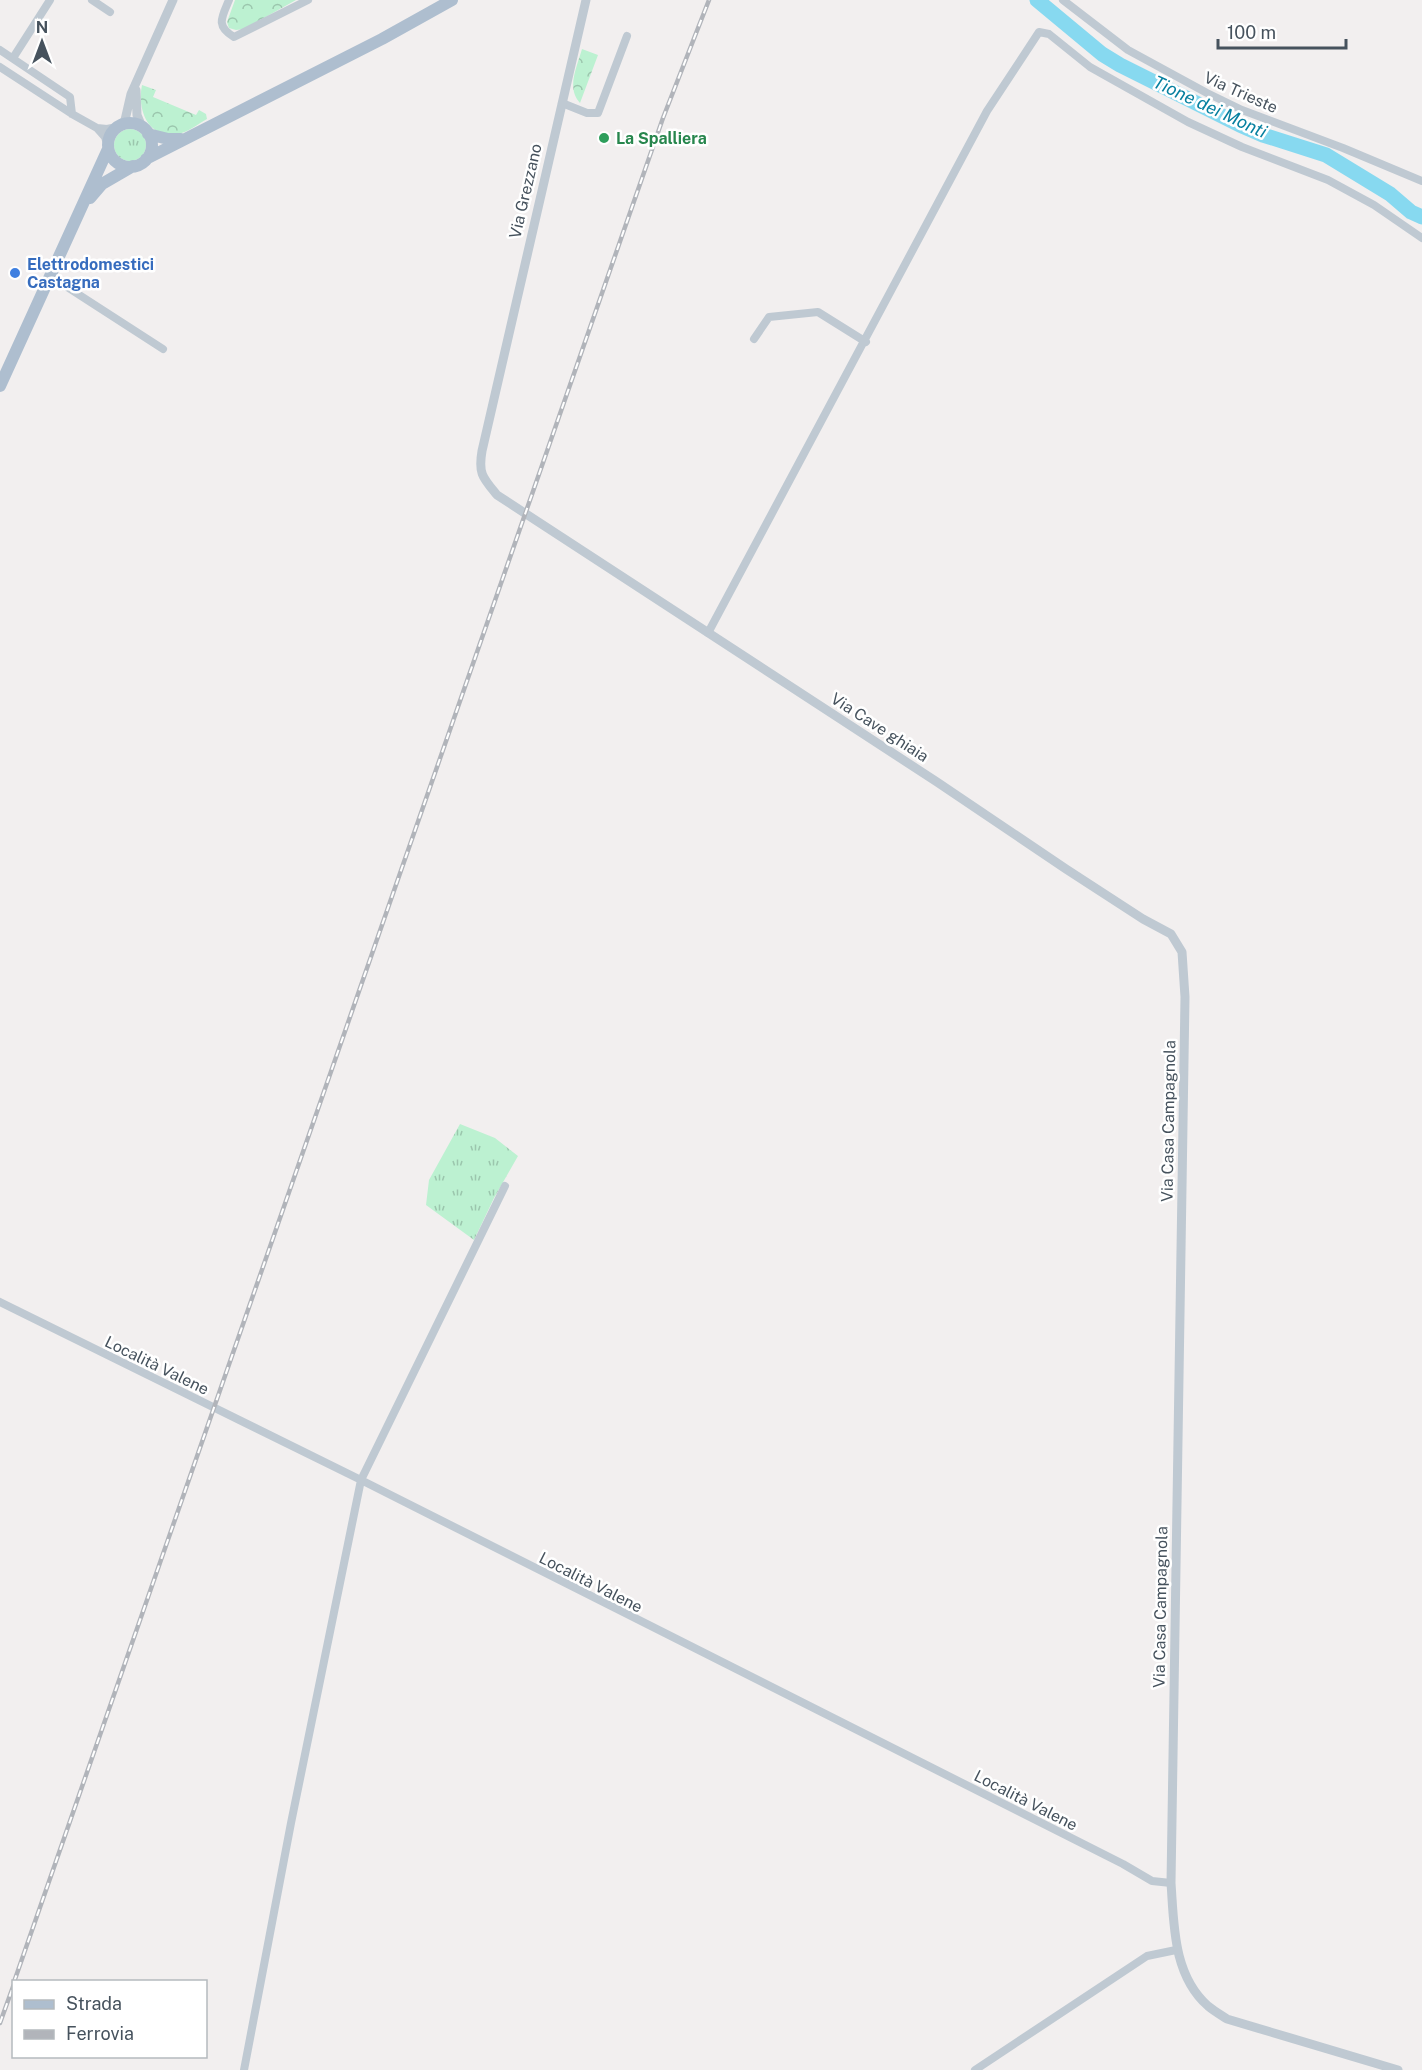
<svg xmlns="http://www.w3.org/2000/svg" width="1422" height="2070" font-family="'Public Sans',sans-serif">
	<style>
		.grass { fill: url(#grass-tufts) }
		.park { fill: url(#park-crowns) }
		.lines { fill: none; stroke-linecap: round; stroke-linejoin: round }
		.river { stroke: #87d9f0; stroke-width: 15 }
		.minor { stroke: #bfc9d2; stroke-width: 8 }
		.tertiary { stroke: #bfc9d2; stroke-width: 9 }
		.primary { stroke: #aebecf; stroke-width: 12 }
		.rail-casing { stroke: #b1b4ba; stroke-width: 4.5 }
		.rail { stroke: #fff; stroke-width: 2; stroke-dasharray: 7; stroke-linecap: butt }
		.leisure-dot { fill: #2e9e5b; stroke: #fff; stroke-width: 2 }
		.shop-dot { fill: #3f7fe0; stroke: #fff; stroke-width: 2 }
		.labels { text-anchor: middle; stroke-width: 5; stroke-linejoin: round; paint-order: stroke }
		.street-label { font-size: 16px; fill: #46525d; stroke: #fff }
		.leisure-label { font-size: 16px; font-weight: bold; fill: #27864d; stroke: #fff; text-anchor: start }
		.shop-label { font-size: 16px; font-weight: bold; fill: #366cbe; stroke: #fff; text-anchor: start }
		.water-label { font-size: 18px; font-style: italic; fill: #0780a0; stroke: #fff }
	</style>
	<defs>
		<pattern id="grass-tufts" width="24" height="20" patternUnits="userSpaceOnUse" patternTransform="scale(1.5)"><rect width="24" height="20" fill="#bcf1d1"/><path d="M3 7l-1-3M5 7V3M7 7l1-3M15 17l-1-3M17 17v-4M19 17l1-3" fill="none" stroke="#9bc6ad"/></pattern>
		<pattern id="park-crowns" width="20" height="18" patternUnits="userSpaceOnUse" patternTransform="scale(1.5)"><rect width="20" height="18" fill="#bcf1d1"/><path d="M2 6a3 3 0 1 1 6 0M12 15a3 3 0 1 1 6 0" fill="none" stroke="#9bc6ad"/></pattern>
	</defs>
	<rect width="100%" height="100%" fill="#f2efef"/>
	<path class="grass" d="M114 145a16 16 0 1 1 32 0a16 16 0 1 1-32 0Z
		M460 1124 495 1138 518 1156 494 1198 474 1240 426 1205 429 1180Z"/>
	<path class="park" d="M235 0H296L244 29 236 30 229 28 227 22Z
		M582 49 598 55 580 103C566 88 577 67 582 49Z
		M142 85 156 90 153 97 196 115 199 110 206 114 207 119C198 124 187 133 177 134 147 139 137 108 142 85Z"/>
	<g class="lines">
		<path class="river" d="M1037 0 1102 54 1120 65 1240 125 1263 135 1326 155 1390 194 1411 212 1422 217"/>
		<path class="minor" d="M92 0 110 12
			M229 0C222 17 215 26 234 37L308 0
			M1063 0 1128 50 1207 93 1242 110 1343 148 1422 181
			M0 50 70 97 72 114
			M13 58 50 0
			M0 67 72 114 97 128 107 129 117 127
			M562 103 587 113H598L627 36
			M97 128 105 137 108 147
			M50 276 163 349
			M754 339 769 317 818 312 866 342
			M708 633 987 111 1039 32 1049 34 1090 67 1188 122 1242 147 1328 180 1374 205 1422 238
			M0 1302 361 1480 1123 1864 1152 1881 1171 1883
			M244 2070 291 1823 361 1480 505 1186
			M975 2070 1147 1956 1176 1950"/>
		<path class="tertiary" d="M586 0 482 451C478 474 483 478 497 495L937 782 1066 869 1143 919 1171 934 1182 952 1185 997 1171 1883C1174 1925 1173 1975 1208 2006 1214 2011 1221 2015 1227 2019L1398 2070
			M136 90 137 115 142 127
			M122 124 125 120 131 94 173 0"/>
		<path class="primary" d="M108 145a22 22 0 1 1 44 0a22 22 0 1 1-44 0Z
			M148 134 168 139H181
			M146 159 382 39 452 0
			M90 198 102 184 133 166
			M0 386 108 149"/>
		<defs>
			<path id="rail" d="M14 1982 663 118 709 0
				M0 2023 14 1984"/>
		</defs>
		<use href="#rail" class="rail-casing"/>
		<use href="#rail" class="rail"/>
	</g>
	<circle class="leisure-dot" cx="604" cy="138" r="6"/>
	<circle class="shop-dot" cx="15" cy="273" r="6"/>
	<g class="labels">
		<g class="street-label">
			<text transform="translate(1241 92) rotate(24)" y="6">Via Trieste</text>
			<text transform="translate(525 191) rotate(-77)" y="6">Via Grezzano</text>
			<text transform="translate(880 727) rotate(33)" y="6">Via Cave ghiaia</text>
			<text transform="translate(1168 1121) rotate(-89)" y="6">Via Casa Campagnola</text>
			<text transform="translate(157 1365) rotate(26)" y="6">Località Valene</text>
			<text transform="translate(591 1582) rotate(27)" y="6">Località Valene</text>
			<text transform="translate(1160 1607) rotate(-89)" y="6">Via Casa Campagnola</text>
			<text transform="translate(1026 1800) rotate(27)" y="6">Località Valene</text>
		</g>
		<g class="leisure-label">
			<text x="616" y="144">La Spalliera</text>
		</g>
		<g class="shop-label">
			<text x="27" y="270">Elettrodomestici<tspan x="27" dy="18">Castagna</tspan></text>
		</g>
		<g class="water-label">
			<text transform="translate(1210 107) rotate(25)" y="6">Tione dei Monti</text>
		</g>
	</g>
	<rect x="12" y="1980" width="195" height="78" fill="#ffffff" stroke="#b5babe" stroke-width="1.5"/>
	<rect x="24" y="2000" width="30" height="9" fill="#aebecf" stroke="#b5babe" stroke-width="1.5"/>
	<text x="66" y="2010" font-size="18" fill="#46525d">Strada</text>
	<rect x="24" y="2030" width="30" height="9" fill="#b1b4ba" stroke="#b5babe" stroke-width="1.5"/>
	<text x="66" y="2040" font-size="18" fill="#46525d">Ferrovia</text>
	<g transform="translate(42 42)" stroke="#ffffff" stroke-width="4.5" paint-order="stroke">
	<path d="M0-4.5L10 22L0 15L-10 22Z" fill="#46525d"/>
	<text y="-9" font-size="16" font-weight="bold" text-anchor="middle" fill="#46525d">N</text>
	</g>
	<path d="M1218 39v9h128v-9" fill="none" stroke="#46525d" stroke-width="3"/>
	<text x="1227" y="39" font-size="18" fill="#46525d" stroke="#ffffff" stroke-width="4.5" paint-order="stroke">100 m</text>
</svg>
